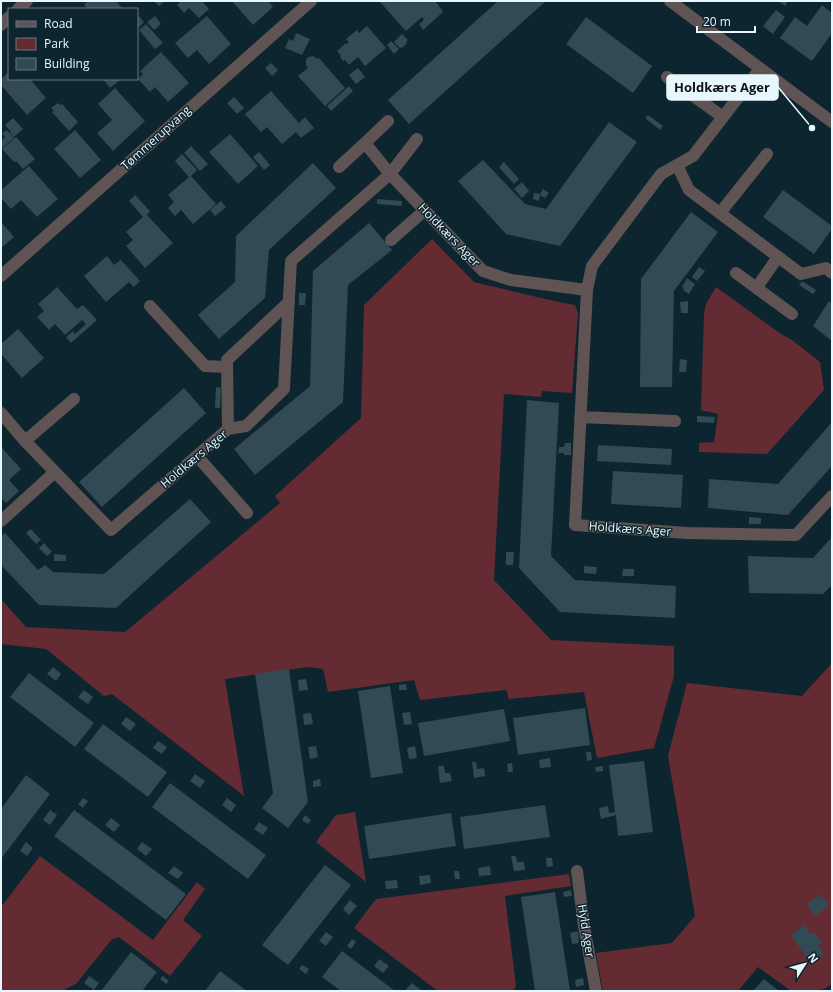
<svg xmlns="http://www.w3.org/2000/svg" width="833" height="992" font-family="'Open Sans',sans-serif">
	<style>
		.green { fill: #642b33 }
		.building { fill: #314a53 }
		.lines { fill: none; stroke-linecap: round; stroke-linejoin: round }
		.minor { stroke: #5f5354; stroke-width: 12 }
		.labels { text-anchor: middle; stroke-width: 3; stroke-linejoin: round; paint-order: stroke }
		.street-label { font-size: 12px; fill: #e8f7fd; stroke: #0d252e }
		.leader { fill: none; stroke: #e8f7fd; stroke-width: 1.5 }
		.callout-dot { fill: #e8f7fd; stroke: #0d252e; stroke-width: 1.5 }
		.callout { fill: #e8f7fd; stroke: #e8f7fd; stroke-width: 1.5 }
		.callout-label { font-size: 13px; text-anchor: middle; font-weight: bold; fill: #111 }
	</style>
	<rect width="100%" height="100%" fill="#0d252e"/>
	<path class="green" d="M432 239 474 282 486 285 563 303 575 305 578 313 572 393 542 391 541 397 504 394 494 580 551 640 674 646V676L654 748 597 758 584 692 509 699 506 690 420 700 414 680 328 692 323 669 308 667 225 679 244 796 112 694 104 696 46 649 1 644V599L26 627 125 632 280 503 275 496 361 418 364 305Z
		M716 287 781 334 792 340 820 362 824 390 767 454 699 452V443L714 442 718 414 701 410 704 313 706 304Z
		M832 663V984L824 989 814 991H791L758 967 738 991H603L596 953 672 943 695 916 668 756 687 683 802 696Z
		M355 812 366 882 316 842 336 815Z
		M40 856 153 940 197 882 205 889 183 920 202 936 170 976 119 937 112 939 76 984 65 989 64 991H1V907Z
		M569 874 571 886 505 896 516 986 513 991H438L354 928 376 899Z"/>
	<path class="building" d="M88 1H116L123 9H88L84 5Z
		M154 1H165L159 6Z
		M181 1H202L209 9 199 18 189 8 184 13 177 5Z
		M232 1H268L273 7 253 25Z
		M379 1H435L442 10 443 12 423 30 419 24 424 20 422 17 406 31Z
		M498 1H546L409 124 388 100Z
		M778 1H788L785 6Z
		M822 5 832 13V33L812 61 780 38 795 17 807 26Z
		M776 10 785 17 773 34 763 26Z
		M137 14 144 22 137 29Z
		M155 16 161 24 154 30 147 22Z
		M207 16 231 44 209 64 197 50 188 58 175 43Z
		M586 17 652 66 633 93 566 44Z
		M146 24 163 43 155 49 139 30Z
		M367 26 386 48 365 66 358 57 349 65 345 60 343 61 340 57 341 56 337 51 346 43 347 44 349 42 346 39 357 30 359 33Z
		M296 33 310 39 302 55 285 48 289 39 293 41Z
		M402 34 408 40 406 42 407 43 402 48 401 47 400 48 394 42Z
		M391 41 399 49 394 54 387 45Z
		M161 52 189 83 168 102 155 87 150 92 138 79 143 74 140 71Z
		M313 56 318 59 319 58 345 88 325 106 298 76 308 68 306 65V60L308 57Z
		M271 63 278 70 272 76 265 68Z
		M358 68 365 77 356 84 349 75Z
		M9 72V79H30L46 98 27 115 1 85V79Z
		M103 79H119L120 80 110 88Z
		M349 86 353 91 331 111 327 106Z
		M115 88 145 121 113 151 97 133 112 120 98 104Z
		M271 91 299 123 305 117 314 128 301 138 296 132 282 144 267 127 261 132 245 114Z
		M234 97 244 108 237 114 227 103Z
		M58 103 60 105 62 104 78 122 69 131 52 112 54 111 51 108Z
		M648 115 663 126 660 130 645 118Z
		M13 118 23 129 14 137 10 133 11 132 5 125Z
		M609 122 637 142 560 246 506 234 458 181 483 160 525 204 546 209Z
		M7 130 14 138 1 149V141L5 137 2 133Z
		M75 130 101 160 80 178 54 149Z
		M230 134 258 166 238 184 209 152Z
		M16 137 35 159 23 169 16 161 14 162 2 149Z
		M191 146 208 164 200 171 184 153Z
		M259 152 270 165 264 170 253 157Z
		M182 154 197 170 191 176 216 204 193 224 181 210 175 216 168 208 174 202 168 195 189 177 175 161Z
		M504 162 519 179 514 184 499 167Z
		M313 163 336 188 269 250 265 298 219 339 198 315 235 282 236 236Z
		M29 166 58 199 37 217 21 200 11 209 1 198V190Z
		M522 182 529 191 522 198 514 189Z
		M543 189 549 193 545 198 540 195 539 201 533 199 534 193 540 194Z
		M783 190 832 226V229L814 254 763 217Z
		M135 195 150 211 147 215 173 243 145 268 126 246 133 240 126 232 143 217 129 201Z
		M377 199 402 201V206L377 204Z
		M221 201 226 207 215 216 210 210Z
		M691 212 718 232 674 291 672 387H640L641 279Z
		M1 222 14 237 1 248Z
		M369 223 392 250 348 285 343 402 255 475 234 449 310 386 313 271Z
		M107 256 114 265 121 260 140 281 134 287 129 282 106 302 84 276Z
		M699 267 705 271 697 281 692 277Z
		M687 278 695 284 689 294 683 290 684 288 682 287Z
		M802 281 816 290 813 294 799 285Z
		M57 287 77 309 83 305 97 320 71 343 66 337 73 331 75 334 86 324 82 320 65 335 55 324 49 330 37 317 44 311 38 304Z
		M299 293H306L305 305H299Z
		M688 301V313H681L680 302Z
		M829 301 832 304V341L813 326Z
		M18 329 44 358 22 378 1 354V344Z
		M680 359 687 360 686 372H679Z
		M216 387 221 388 220 408H215Z
		M184 388 206 413 102 507 79 482Z
		M527 400 559 403 551 556 575 580 676 586 675 618 560 612 519 568Z
		M697 416 715 417 714 423 697 422Z
		M832 422V466L788 515 708 508 709 479 778 484Z
		M565 443H571V455H564V453H558L559 447H564Z
		M598 445 672 449 671 465 597 461Z
		M2 448 21 469 9 480 19 491 6 503 1 498V449Z
		M613 471 683 475 681 508 611 504Z
		M190 499 211 522 116 608 39 605 1 565V536L5 533 38 570 45 565 53 572 104 574Z
		M749 517 761 518V524H749Z
		M31 529 41 540 36 544 26 533Z
		M832 537V585L823 594 749 593 748 556 813 558Z
		M44 543 52 552 47 556 39 548Z
		M506 552H514L513 565H506Z
		M54 554 66 555V561H54Z
		M584 566 597 567 596 574 584 573Z
		M623 569H634V576H622Z
		M53 667 61 674 56 681 47 674Z
		M289 669 308 802 288 828 262 808 273 793 255 674Z
		M29 673 94 723 75 747 10 697Z
		M306 679 308 690 299 691 298 680Z
		M406 684 407 690H399V685Z
		M390 686 403 773 371 778 358 691Z
		M84 690 93 697 88 704 78 697Z
		M585 708 590 745 518 755 513 718Z
		M504 709 510 741 424 756 418 723Z
		M410 712 412 724 404 725 402 713Z
		M311 713 313 724 304 725 303 714Z
		M126 717 136 724 130 731 121 724Z
		M103 724 167 772 148 797 84 749Z
		M158 741 167 747 162 754 153 748Z
		M316 746 318 757 310 759 308 747Z
		M415 746 417 758 409 759 407 748Z
		M586 752H591L592 760 587 761Z
		M550 758 551 767 540 768 539 760Z
		M644 761 653 832 618 836 616 815 601 819 599 808 608 806 609 813 615 812 609 765Z
		M472 762H476L477 769 484 768 485 776 474 778Z
		M512 763 513 772H508L507 764Z
		M438 766H444L445 773H450L452 781 440 783Z
		M603 766V771L596 772 595 767Z
		M195 774 205 781 200 788 190 781Z
		M26 775 50 794 1 859V809Z
		M320 779 321 786 313 787V781Z
		M170 783 266 855 248 879 152 807Z
		M83 798 88 801 83 808 78 804Z
		M227 798 236 805 231 812 222 805Z
		M545 805 550 837 464 849 460 817Z
		M50 810 57 815 50 825 43 820Z
		M74 810 186 894 166 920 54 836Z
		M451 813 456 846 369 859 364 826Z
		M305 815 311 820 308 824 302 820Z
		M111 818 120 825 114 832 105 825Z
		M259 822 268 828 263 835 254 829Z
		M26 842 33 848 27 856 20 851Z
		M142 842 152 849 146 856 137 849Z
		M511 856H516L517 862H524L525 870 514 871Z
		M546 858H552L553 866 547 867Z
		M325 865 351 885 288 965 262 945Z
		M174 866 183 873 178 879 168 873Z
		M490 866 491 875 479 876 478 868Z
		M454 871H459L460 879H455Z
		M430 875 431 883 420 885 419 876Z
		M397 880 398 888 386 889 385 881Z
		M571 890 572 896 564 897 563 892Z
		M555 892 570 991H535L521 897Z
		M820 894 829 906 815 916 807 904Z
		M350 900 357 906 349 915 343 909Z
		M804 925 810 934 814 932 822 943 818 945 824 954 810 963 791 935Z
		M578 931 579 943 572 944 570 933Z
		M326 932 333 937 326 946 319 941Z
		M352 939 356 942 351 949 347 946Z
		M342 951 395 991H341L322 977Z
		M131 952 157 972 142 991H101Z
		M379 959 389 966 383 973 374 966Z
		M302 965 309 969 306 974 299 969Z
		M220 971 247 991H205Z
		M89 976 99 983 94 990 84 983Z
		M163 976 169 981 166 984 160 979Z
		M583 978 584 985 576 987 575 980Z
		M764 979 779 991H753Z
		M412 983 421 990 420 991H409L406 989Z"/>
	<g class="lines">
		<path class="minor" d="M670 1 832 122
			M18 9 27 1
			M1 25 9 17
			M760 69 693 156 661 174 592 266 587 290 575 525 687 533 796 535 832 496
			M667 77 723 117
			M417 139 390 174 483 271 511 280 587 290
			M677 165 689 190 801 274 826 268 832 273
			M339 167 365 143
			M720 213 767 154
			M391 240 425 210
			M736 273 792 314
			M1 276 311 1
			M757 287 778 257
			M150 306 205 366 227 367
			M1 413 25 441 111 530 228 429 246 426 284 389 291 261 390 174 365 143 388 121
			M580 417 675 421
			M228 429 227 360 289 302
			M25 441 74 399
			M197 456 247 513
			M1 521 55 472
			M577 871 584 926 596 991"/>
	</g>
	<g class="labels">
		<g class="street-label">
			<text transform="translate(156 138) rotate(-42)" y="4">Tømmerupvang</text>
			<text transform="translate(449 235) rotate(46)" y="4">Holdkærs Ager</text>
			<text transform="translate(194 459) rotate(-40)" y="4">Holdkærs Ager</text>
			<text transform="translate(630 529) rotate(4)" y="4">Holdkærs Ager</text>
			<text transform="translate(586 931) rotate(81)" y="4">Hyld Ager</text>
		</g>
	</g>
	<path class="leader" d="M812 128L778 87"/>
	<circle class="callout-dot" cx="812" cy="128" r="4"/>
	<rect class="callout" x="667" y="75" width="111" height="25" rx="4"/>
	<g class="callout-label">
		<text x="722" y="92">Holdkærs Ager</text>
	</g>
	<rect width="833" height="992" fill="none" stroke="#e8f7fd" stroke-width="4"/>
	<rect x="8" y="8" width="130" height="72" fill="#0d252e" stroke="#657981"/>
	<rect x="16" y="21" width="20" height="6" fill="#5f5354" stroke="#657981"/>
	<text x="44" y="28" font-size="12" fill="#e8f7fd">Road</text>
	<rect x="16" y="38" width="20" height="12" fill="#642b33" stroke="#657981"/>
	<text x="44" y="48" font-size="12" fill="#e8f7fd">Park</text>
	<rect x="16" y="58" width="20" height="12" fill="#314a53" stroke="#657981"/>
	<text x="44" y="68" font-size="12" fill="#e8f7fd">Building</text>
	<g transform="translate(805 964) rotate(54)" stroke="#0d252e" stroke-width="3" paint-order="stroke">
	<path d="M0-3L7 15L0 10L-7 15Z" fill="#e8f7fd"/>
	<text y="-6" font-size="11" font-weight="bold" text-anchor="middle" fill="#e8f7fd">N</text>
	</g>
	<path d="M697 26v6h58v-6" fill="none" stroke="#e8f7fd" stroke-width="2"/>
	<text x="703" y="26" font-size="12" fill="#e8f7fd" stroke="#0d252e" stroke-width="3" paint-order="stroke">20 m</text>
</svg>
